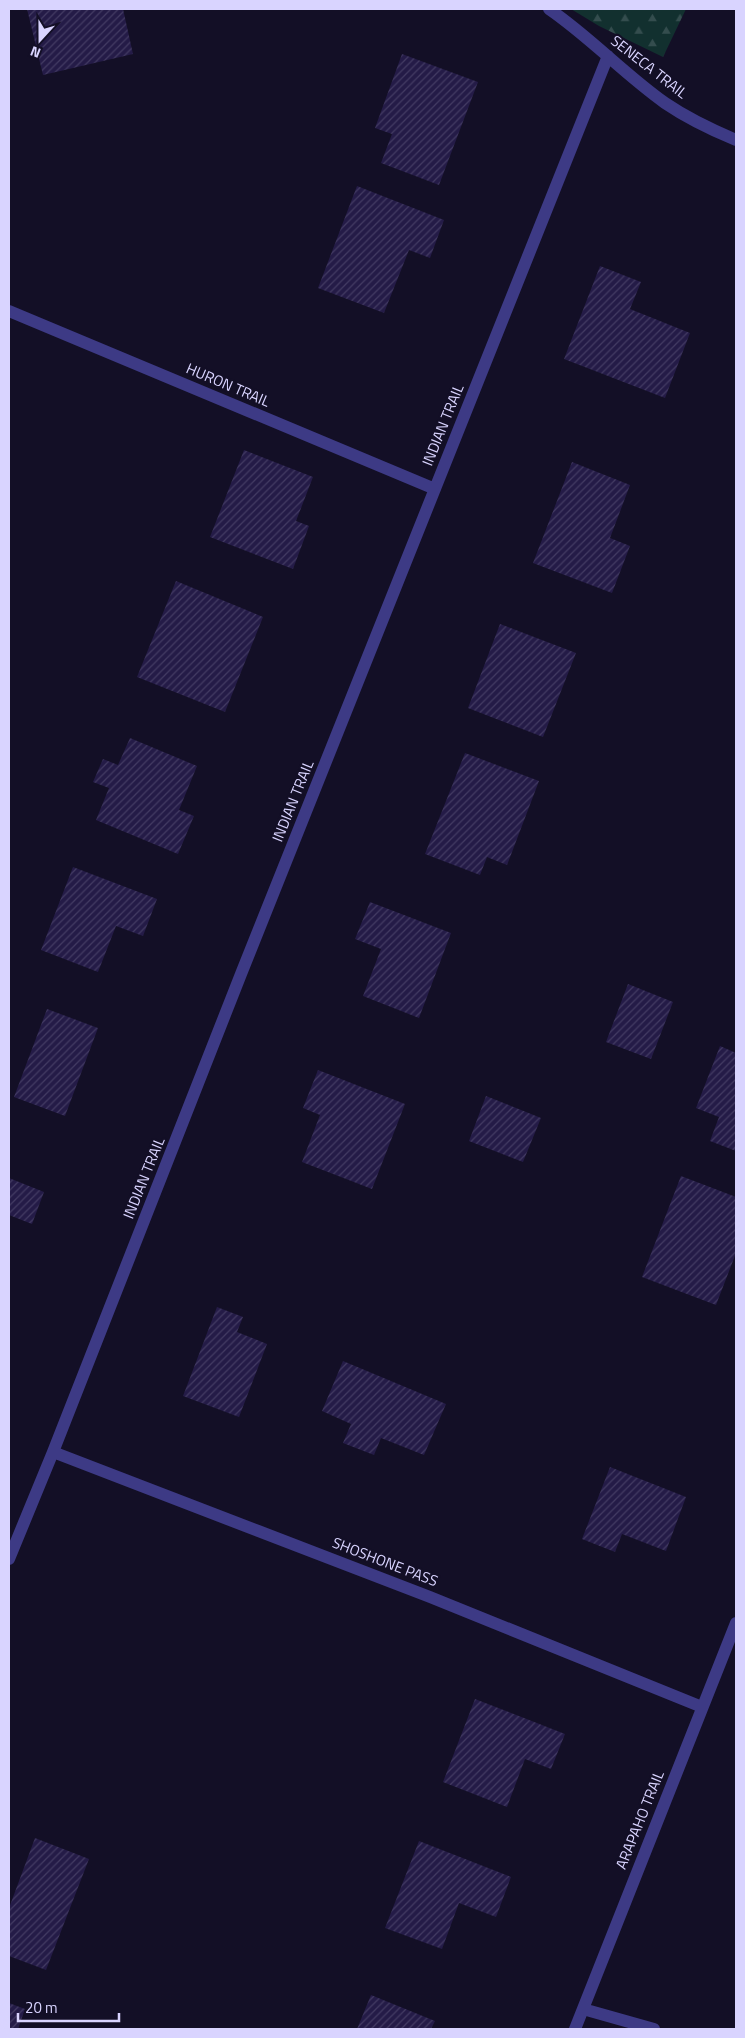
<svg xmlns="http://www.w3.org/2000/svg" width="745" height="2038" font-family="'Titillium Web',sans-serif">
	<style>
		.forest { fill: url(#forest-firs) }
		.building { fill: url(#building-hatch) }
		.lines { fill: none; stroke-linecap: round; stroke-linejoin: round }
		.minor { stroke: #3d3a85; stroke-width: 12 }
		.labels { text-anchor: middle; stroke-width: 4.5; stroke-linejoin: round; paint-order: stroke }
		.street-label { font-size: 15px; fill: #d9d4ff; stroke: #130f26 }
	</style>
	<defs>
		<pattern id="forest-firs" width="22" height="20" patternUnits="userSpaceOnUse" patternTransform="scale(1.25)"><rect width="22" height="20" fill="#12302f"/><path d="M5 1l3.5 6h-7zM16 11l3.5 6h-7z" fill="#344d4e"/></pattern>
		<pattern id="building-hatch" width="6" height="6" patternUnits="userSpaceOnUse" patternTransform="scale(1.25)"><rect width="6" height="6" fill="#241b47"/><path d="M-1 1l2-2M0 6l6-6M5 7l2-2" fill="none" stroke="#433b63"/></pattern>
	</defs>
	<rect width="100%" height="100%" fill="#130f26"/>
	<path class="forest" d="M571 9H686L663 57 599 26Z"/>
	<path class="building" d="M27 9H123L133 54 43 75Z
		M402 54 478 82 439 185 381 163 392 134 375 128Z
		M357 186 444 220 430 258 409 250 384 313 318 288Z
		M600 266 641 282 630 309 690 333 665 398 564 359Z
		M244 450 313 477 296 521 309 526 293 569 210 537Z
		M572 462 630 485 610 538 630 546 612 593 533 563Z
		M176 581 263 617 225 712 137 677Z
		M500 624 576 653 543 737 468 708Z
		M130 738 197 766 179 810 194 816 178 854 96 820 109 788 93 782 103 759 118 765Z
		M465 753 539 781 507 865 487 857 480 875 425 854Z
		M73 867 157 899 143 936 116 926 98 972 41 950Z
		M370 902 451 933 419 1018 363 996 381 949 355 939Z
		M628 984 673 1002 651 1059 606 1042Z
		M47 1009 98 1028 65 1116 14 1097Z
		M720 1046 736 1053V1151L710 1141 719 1117 696 1108Z
		M318 1070 405 1104 372 1189 302 1162 320 1115 303 1108Z
		M486 1096 541 1118 523 1162 469 1141Z
		M681 1176 736 1197V1253L716 1305 642 1277Z
		M9 1178 44 1192 32 1224 9 1215Z
		M217 1307 243 1317 237 1332 267 1344 239 1417 183 1396Z
		M343 1361 446 1404 424 1455 381 1438 374 1455 343 1443 351 1424 322 1411Z
		M610 1467 686 1497 666 1551 622 1534 615 1552 582 1539Z
		M475 1699 565 1734 551 1769 525 1759 507 1807 443 1782Z
		M35 1838 89 1859 46 1970 9 1956V1908Z
		M419 1841 511 1877 496 1917 459 1903 442 1949 385 1928Z
		M371 1995 435 2021 431 2029H357Z
		M9 2003 25 2009 18 2029H9Z"/>
	<g class="lines">
		<path class="minor" d="M549 9C590 37 624 74 665 103 687 118 712 130 736 140
			M9 311 435 489
			M53 1452 430 1597 702 1707
			M9 1559 53 1452 241 974 608 56
			M583 2009 654 2029
			M575 2029 736 1623"/>
	</g>
	<g class="labels">
		<g class="street-label">
			<text transform="translate(649 67) rotate(38)" y="5">SENECA TRAIL</text>
			<text transform="translate(228 385) rotate(23)" y="5">HURON TRAIL</text>
			<text transform="translate(443 425) rotate(-68)" y="5">INDIAN TRAIL</text>
			<text transform="translate(293 801) rotate(-68)" y="5">INDIAN TRAIL</text>
			<text transform="translate(144 1178) rotate(-68)" y="5">INDIAN TRAIL</text>
			<text transform="translate(385 1562) rotate(21)" y="5">SHOSHONE PASS</text>
			<text transform="translate(640 1820) rotate(-68)" y="5">ARAPAHO TRAIL</text>
		</g>
	</g>
	<rect width="745" height="2038" fill="none" stroke="#d9d4ff" stroke-width="20"/>
	<g transform="translate(40 40) rotate(201)" stroke="#130f26" stroke-width="4" paint-order="stroke">
	<path d="M0-4L9 19L0 12L-9 19Z" fill="#d9d4ff"/>
	<text y="-8" font-size="14" font-weight="bold" text-anchor="middle" fill="#d9d4ff">N</text>
	</g>
	<path d="M18 2013v8h101v-8" fill="none" stroke="#d9d4ff" stroke-width="2.5"/>
	<text x="25" y="2013" font-size="15" fill="#d9d4ff" stroke="#130f26" stroke-width="4" paint-order="stroke">20 m</text>
</svg>
